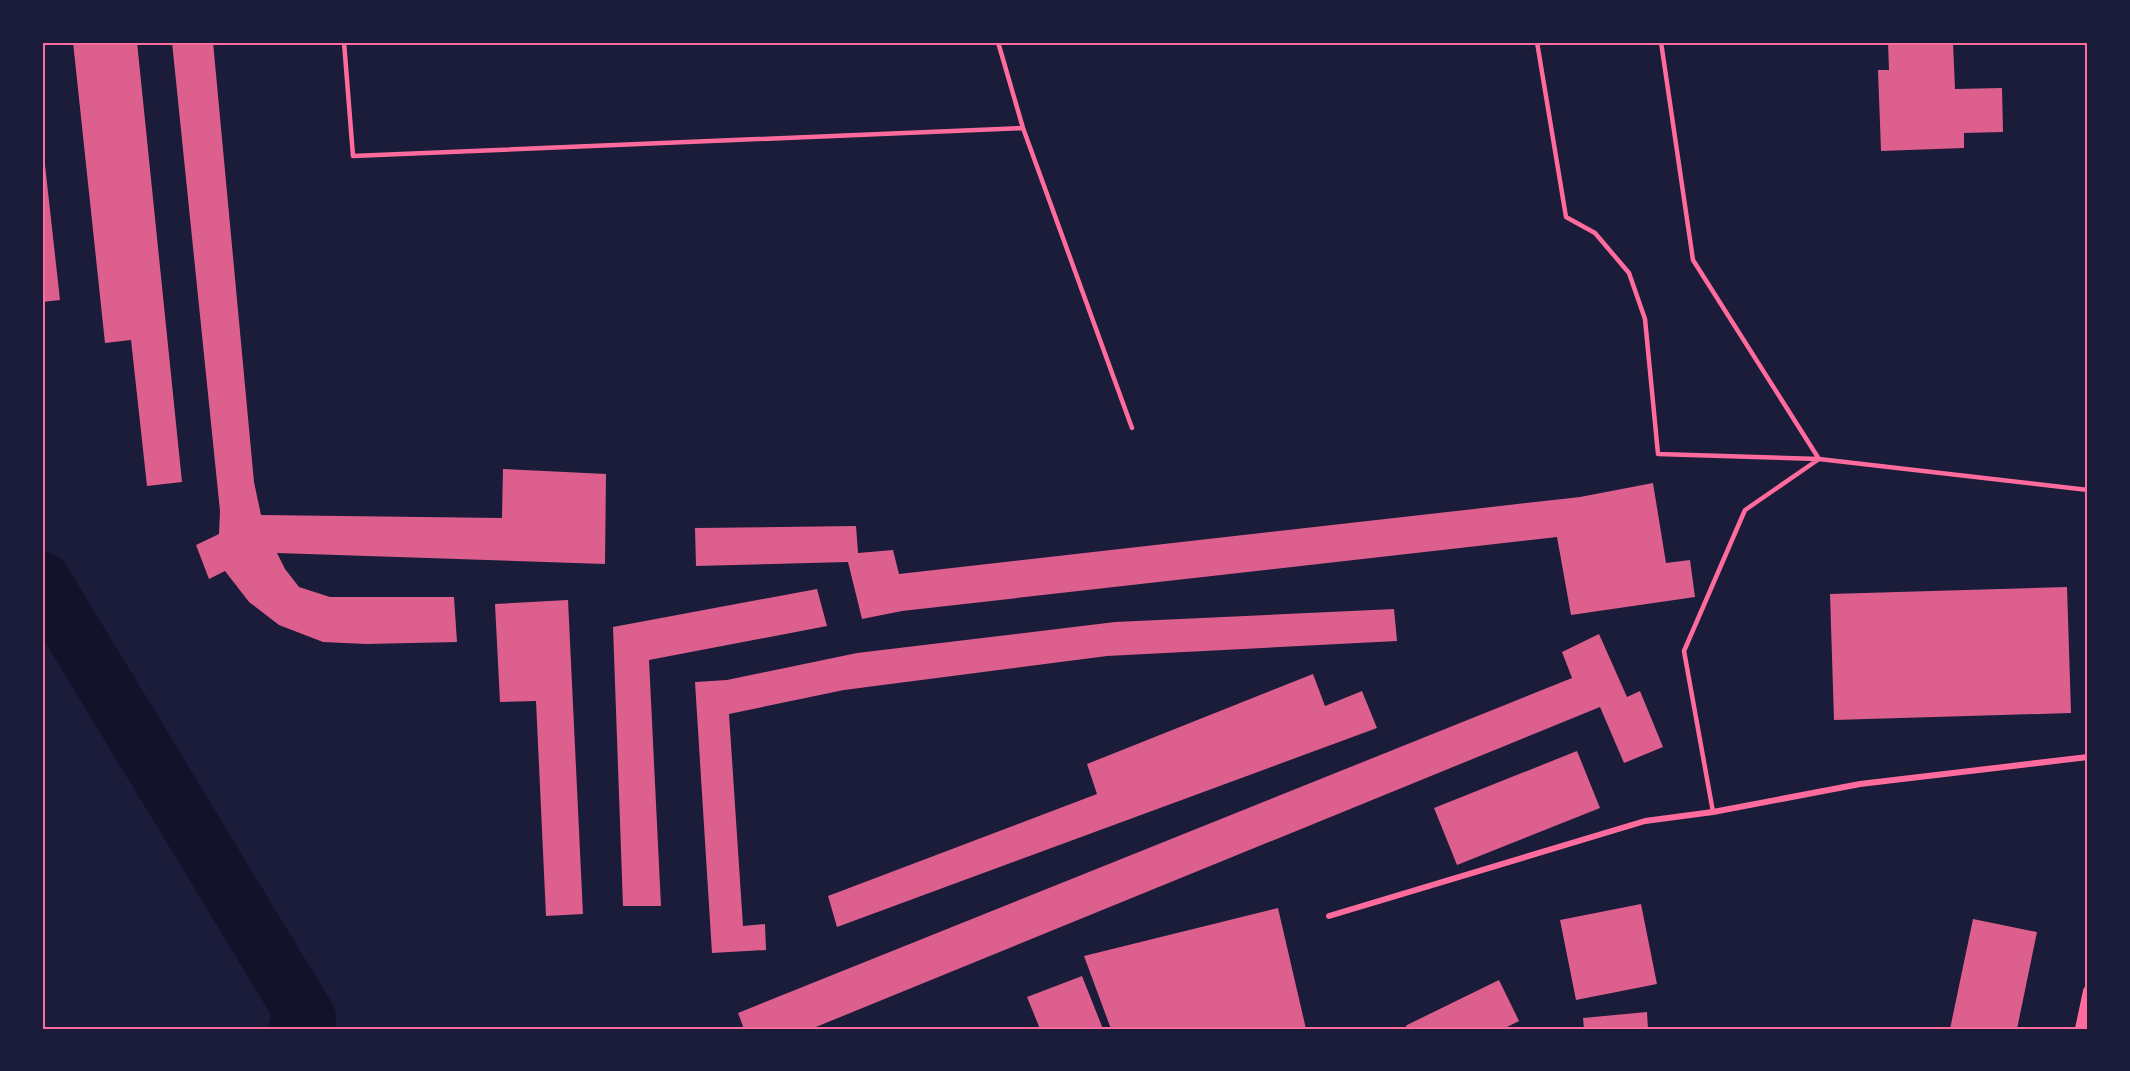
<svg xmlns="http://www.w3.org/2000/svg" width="2130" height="1071" font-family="Rubik,sans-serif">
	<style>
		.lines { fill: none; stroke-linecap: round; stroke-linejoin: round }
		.river { stroke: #12122b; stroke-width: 58 }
		.building { fill: #dd5f8e }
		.service { stroke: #ff6b9d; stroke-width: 4.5 }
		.minor { stroke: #ff6b9d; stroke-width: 6 }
		.tertiary { stroke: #ff6b9d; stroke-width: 10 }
		.neatline { fill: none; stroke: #ff6b9d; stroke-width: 2 }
	</style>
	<rect width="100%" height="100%" fill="#1b1b3a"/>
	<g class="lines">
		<path class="river" d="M42 581 307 1018 297 1029"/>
	</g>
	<path class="building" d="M73 42H137L182 482 147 486 131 340 105 343Z
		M172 42H213L254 482 261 515 502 518 503 469 606 474 605 564 277 553 285 569 299 587 330 597H454L457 642 366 644 323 642 279 625 249 602 225 571 209 579 196 545 219 534 220 511Z
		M1888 42H1953L1955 89 2002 88 2003 132 1964 133V148L1881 151 1878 70H1889Z
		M42 138 60 300 42 302Z
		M1653 483 1666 563 1690 560 1695 597 1571 615 1557 537 902 611 862 619 848 562 696 566 695 528 856 526 858 553 893 550 899 574 1580 497Z
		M2067 587 2071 713 1834 720 1830 594Z
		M817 589 827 626 649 660 661 906H623L613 627Z
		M568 600 583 914 546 916 536 701 500 702 495 604Z
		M1394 609 1397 641 1107 656 844 690 729 714 743 926 765 924 766 950 712 953 695 682 727 680 857 653 1115 622Z
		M1599 634 1627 697 1640 691 1663 747 1624 763 1600 707 811 1029H744L738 1013 1572 678 1562 652Z
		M1313 674 1325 706 1362 691 1377 728 837 927 828 896 1097 794 1087 764Z
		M1577 751 1600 808 1457 865 1434 808Z
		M1641 904 1657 984 1576 1000 1560 920Z
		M1278 908 1306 1029H1111L1084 956Z
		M1973 919 2037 932 2017 1029H1950Z
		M1082 976 1103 1029H1040L1027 997Z
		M1499 980 1519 1021 1503 1029H1404L1407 1025Z
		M1647 1012 1648 1029H1584L1583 1018Z"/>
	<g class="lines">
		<path class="service" d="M344 42 353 156 1023 128
			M998 42 1023 128 1132 428
			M1537 42 1566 217 1595 233 1629 273 1645 319 1658 454 1819 459
			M1661 42 1693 260 1819 459
			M1713 812 1684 651 1745 510 1819 459 2088 490"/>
		<path class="minor" d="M1329 916 1645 821 1713 812 1860 784 2088 757"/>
		<path class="tertiary" d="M2080 1029 2088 991"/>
	</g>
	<rect width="2130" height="1071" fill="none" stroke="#1b1b3a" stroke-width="87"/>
	<rect x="44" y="44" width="2042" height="984" class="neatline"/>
</svg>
